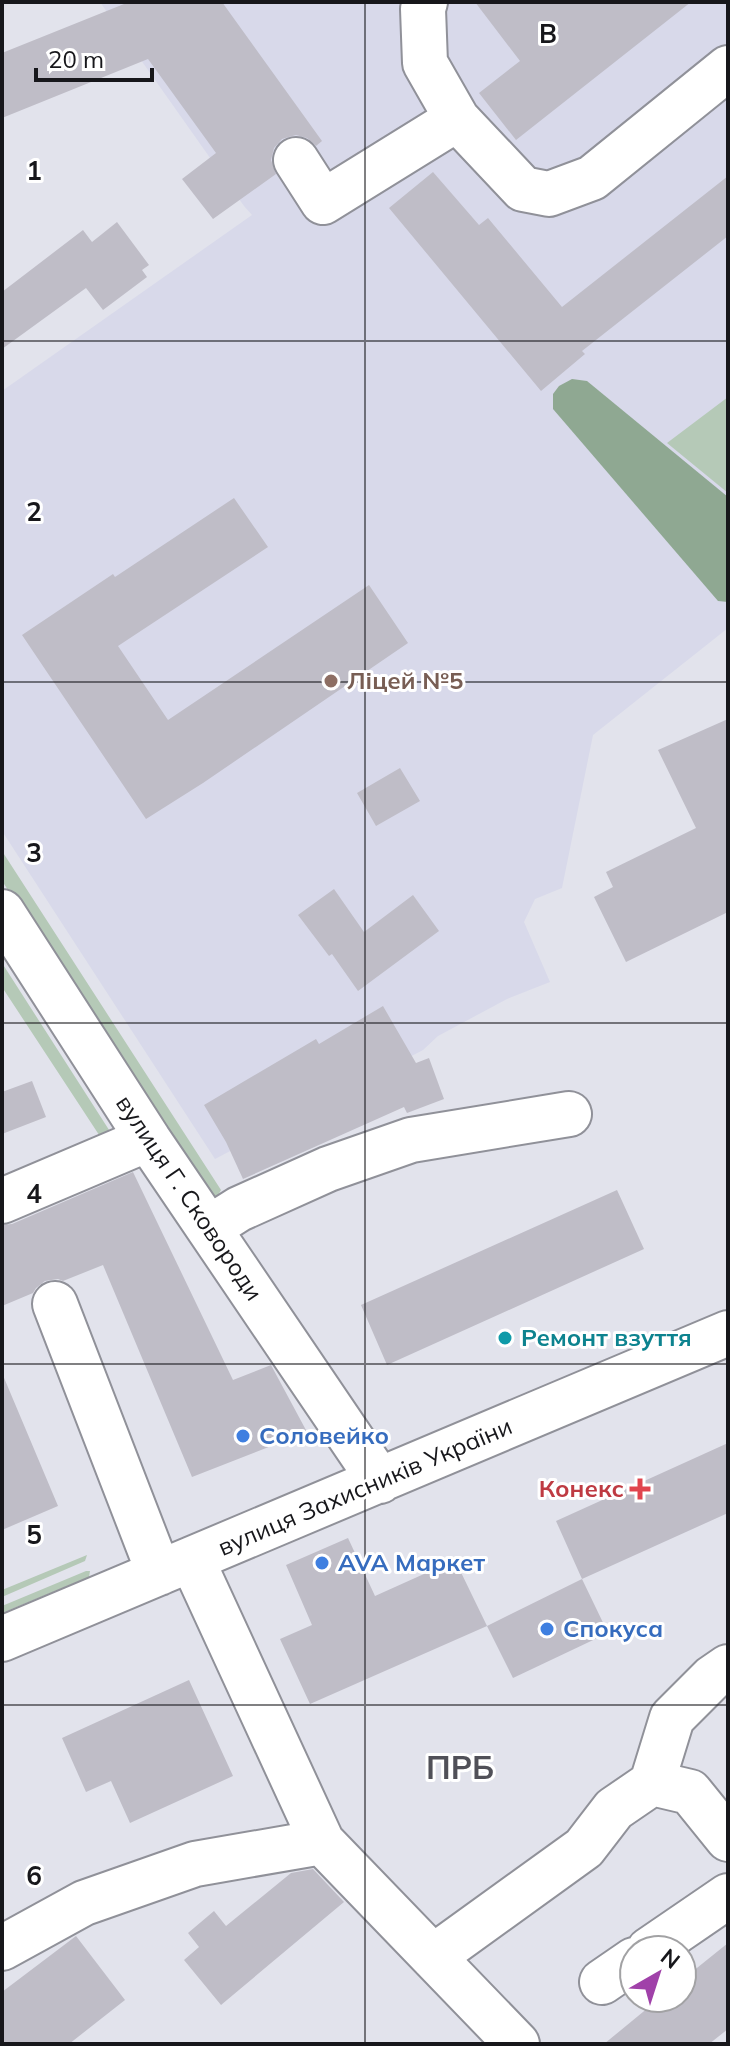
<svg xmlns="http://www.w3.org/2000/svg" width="730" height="2046" font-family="Mulish,sans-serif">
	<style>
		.built { fill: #d8d9ea }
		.green { fill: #b5c9b7 }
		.forest { fill: #8fa892 }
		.building { fill: #bfbdc7 }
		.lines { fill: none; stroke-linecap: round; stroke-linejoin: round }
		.minor-casing { stroke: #909199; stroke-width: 48 }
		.minor { stroke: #fff; stroke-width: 44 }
		.grid { fill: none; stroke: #17171b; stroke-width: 2; stroke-opacity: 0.55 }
		.education-dot { fill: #8d6e63; stroke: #fff; stroke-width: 3 }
		.culture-dot { fill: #0f9aa8; stroke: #fff; stroke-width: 3 }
		.shop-dot { fill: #3f7fe0; stroke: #fff; stroke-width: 3 }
		.health-dot { fill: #e0444e; stroke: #fff; stroke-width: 3 }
		.labels { text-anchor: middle; stroke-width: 6; stroke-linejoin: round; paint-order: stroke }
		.education-label { font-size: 24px; font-weight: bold; fill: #785e54; stroke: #fff; text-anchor: start }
		.street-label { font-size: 24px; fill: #17171b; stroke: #fff }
		.culture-label { font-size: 24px; font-weight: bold; fill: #0d838f; stroke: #fff; text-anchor: start }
		.shop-label { font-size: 24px; font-weight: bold; fill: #366cbe; stroke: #fff; text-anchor: start }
		.health-label { font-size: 24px; font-weight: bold; fill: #be3a42; stroke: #fff; text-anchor: end }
		.district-label { font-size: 32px; font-weight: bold; fill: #505058; stroke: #fff }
		.grid-label { font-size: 26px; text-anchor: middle; font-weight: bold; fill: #17171b; stroke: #fff; stroke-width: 6; stroke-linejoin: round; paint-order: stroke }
	</style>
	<rect width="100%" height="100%" fill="#e2e3ec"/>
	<path class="built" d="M100 2H728V617L726 619 728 628 593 735 562 888 535 899 524 922 550 982 507 999 438 1036 423 1050 215 1159 2 831V391L252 215 244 206Z"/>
	<path class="green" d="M728 397V493L667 443Z
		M2 851 221 1190 217 1197H213L2 881Z
		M2 963 111 1133 105 1144 2 987Z
		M87 1555 85 1561 2 1597V1590Z
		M86 1571H90L89 1577 2 1613V1606Z"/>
	<path class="forest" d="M572 379 587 381 728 497V602L718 601 553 409V394L559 386Z"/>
	<path class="building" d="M129 2H222L322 141 316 146 307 138 296 135 282 139 274 148 271 160 276 174 213 219 182 179 216 153 148 59 2 118V53Z
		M475 2H691L516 140 479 93 520 61Z
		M433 172 479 225 488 218 562 307 728 176V236L582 351 585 354 541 391 389 208Z
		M117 222 149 265 142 270 147 277 103 310 86 288 2 349V292L83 230 92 242Z
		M234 498 268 547 118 646 168 720 369 585 408 643 203 783 146 819 22 635 113 574 115 577Z
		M728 719V912L626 962 594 897 613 887 606 872 696 828 658 750Z
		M400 768 420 801 376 826 357 793Z
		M334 889 364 932 413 895 439 931 358 991 332 954 329 956 298 915Z
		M383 1006 416 1063 429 1058 444 1099 407 1113 404 1107 243 1179 226 1142 204 1105 316 1039 319 1044Z
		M32 1081 46 1117 2 1134V1092Z
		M133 1172 233 1380 271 1365 307 1432 192 1477 103 1265 63 1281 58 1279 45 1281 36 1288 33 1293 2 1306V1225L12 1224Z
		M617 1190 644 1249 387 1365 361 1305Z
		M2 1373 58 1506 2 1530Z
		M728 1443V1513L582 1579 556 1521Z
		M348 1538 375 1596 455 1560 487 1626 310 1704 280 1639 312 1625 286 1565Z
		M582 1579 608 1633 513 1678 487 1626Z
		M189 1680 233 1776 130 1823 111 1781 86 1792 62 1738Z
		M313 1869 344 1902 221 2005 184 1960 199 1947 188 1933 214 1911 226 1926 291 1873Z
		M76 1936 125 2000 69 2044H2V1992Z
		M728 1943V2029L709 2044H604L660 1998H682V1980Z"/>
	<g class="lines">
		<defs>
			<path id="minor" d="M425 2 423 9 425 63 457 119 523 189 549 194 592 178 728 68
				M296 160 323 202 457 119
				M2 912 148 1139 380 1481
				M2 1201 148 1139
				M209 1228 239 1209 328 1169 411 1140 569 1114
				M55 1304 159 1573
				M192 1560 322 1842 517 2044
				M2 1639 728 1333
				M652 1783 672 1718 712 1678 728 1667
				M2 1948 84 1903 195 1864 322 1842
				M649 1950 728 1896
				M433 1957 584 1848 614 1809 652 1783 690 1792 728 1839
				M602 1982 634 1960"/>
		</defs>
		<use href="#minor" class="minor-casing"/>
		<use href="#minor" class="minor"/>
	</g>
	<path class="grid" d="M365 2V2044M2 341H728M2 682H728M2 1023H728M2 1364H728M2 1705H728"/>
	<circle class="education-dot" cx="331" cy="681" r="8"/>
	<circle class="culture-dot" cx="505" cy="1338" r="8"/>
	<g class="shop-dot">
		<circle cx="243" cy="1436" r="8"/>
		<circle cx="322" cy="1563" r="8"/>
		<circle cx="547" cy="1629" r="8"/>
	</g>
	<path class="health-dot" d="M636 1477h8v8h8v8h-8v8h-8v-8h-8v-8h8z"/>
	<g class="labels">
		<g class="education-label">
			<text x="347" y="689">Ліцей №5</text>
		</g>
		<g class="street-label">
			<text transform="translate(189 1198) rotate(56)" y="8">вулиця Г. Сковороди</text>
			<text transform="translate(365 1487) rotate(-23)" y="8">вулиця Захисників України</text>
		</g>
		<g class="culture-label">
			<text x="521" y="1346">Ремонт взуття</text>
		</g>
		<g class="shop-label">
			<text x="259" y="1444">Соловейко</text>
			<text x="338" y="1571">AVA Маркет</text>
			<text x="563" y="1637">Спокуса</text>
		</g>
		<g class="health-label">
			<text x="624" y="1497">Конекс</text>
		</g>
		<g class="district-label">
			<text x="460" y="1779">ПРБ</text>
		</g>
	</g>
	<g class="grid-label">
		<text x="548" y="43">B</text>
		<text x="34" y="180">1</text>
		<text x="34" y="521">2</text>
		<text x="34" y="862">3</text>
		<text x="34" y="1203">4</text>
		<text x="34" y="1544">5</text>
		<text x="34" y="1885">6</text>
	</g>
	<rect width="730" height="2046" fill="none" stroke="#17171b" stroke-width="8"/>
	<g transform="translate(658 1974) rotate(39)"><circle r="38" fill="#ffffff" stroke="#a2a2a4" stroke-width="2"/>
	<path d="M0-6L14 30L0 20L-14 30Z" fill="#a041a9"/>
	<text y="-12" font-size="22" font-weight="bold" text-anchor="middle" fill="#17171b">N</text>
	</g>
	<path d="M36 68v12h116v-12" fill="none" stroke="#17171b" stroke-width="4"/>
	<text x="48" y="68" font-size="24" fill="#17171b" stroke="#ffffff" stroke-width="6" paint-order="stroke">20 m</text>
</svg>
